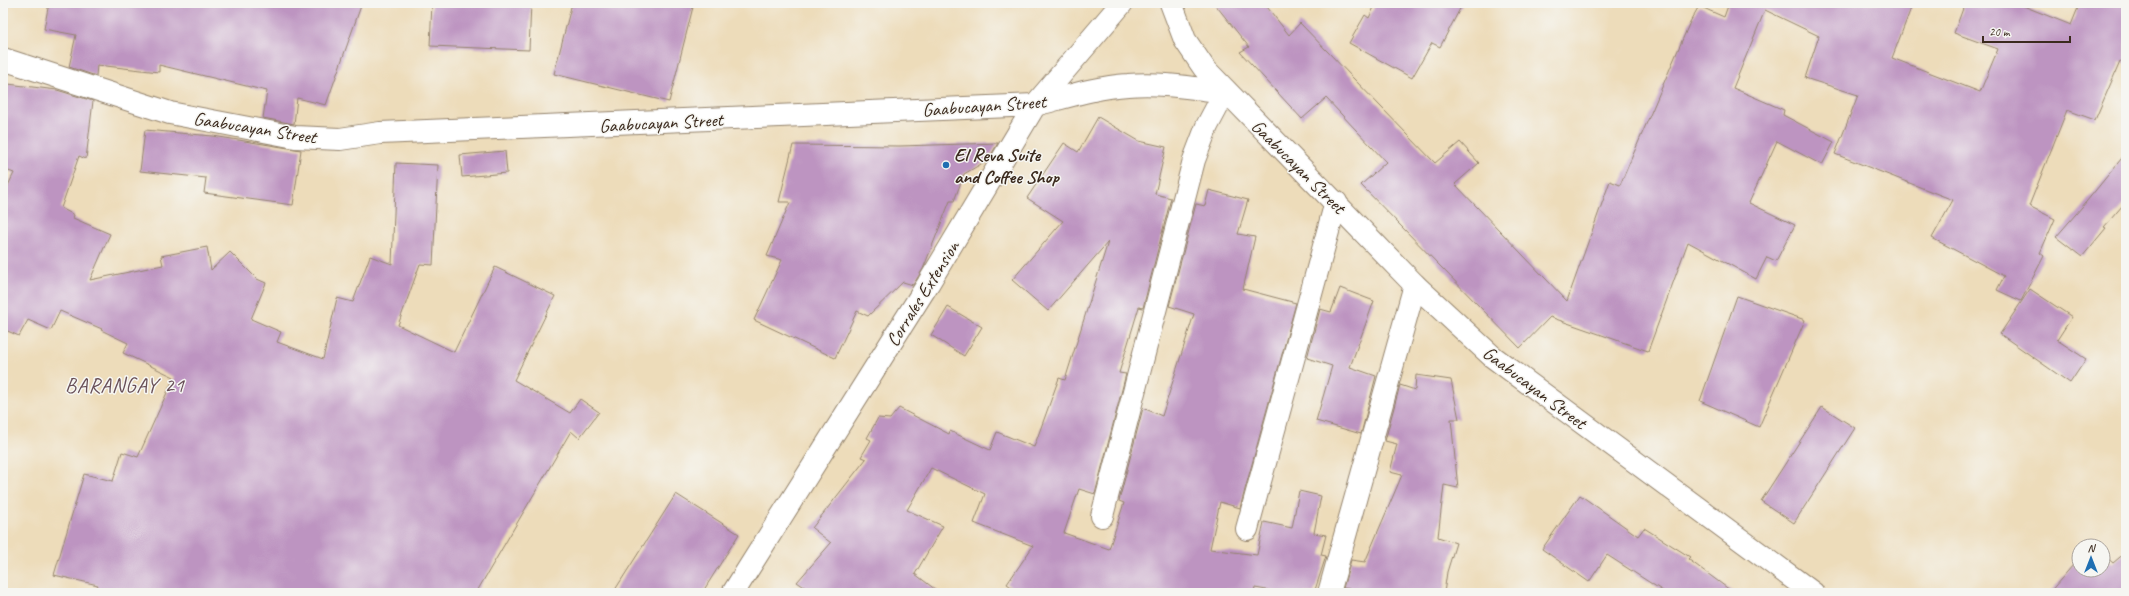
<svg xmlns="http://www.w3.org/2000/svg" width="2129" height="596" font-family="Caveat,sans-serif">
	<style>
		.building { fill: #bd94c1 }
		.lines { fill: none; stroke-linecap: round; stroke-linejoin: round }
		.minor-casing { stroke: #94836c; stroke-width: 24 }
		.tertiary-casing { stroke: #94836c; stroke-width: 24 }
		.secondary-casing { stroke: #94836c; stroke-width: 24 }
		.minor { stroke: #fff; stroke-width: 22 }
		.tertiary { stroke: #fff; stroke-width: 22 }
		.secondary { stroke: #fff; stroke-width: 22 }
		.poi-dot { fill: #1f6fb2; stroke: #f6f6f2; stroke-width: 1.5 }
		.labels { text-anchor: middle; stroke-width: 3; stroke-linejoin: round; paint-order: stroke }
		.street-label { font-size: 19px; fill: #3b2a1e; stroke: #f6f6f2 }
		.poi-label { font-size: 19px; font-weight: bold; fill: #3b2a1e; stroke: #f6f6f2; text-anchor: start }
		.quarter-label { font-size: 21px; letter-spacing: 1px; fill: #684f57; stroke: #f6f6f2 }
	</style>
	<rect width="100%" height="100%" fill="#f6f6f2"/>
	<filter id="ink" filterUnits="userSpaceOnUse"><feTurbulence type="fractalNoise" baseFrequency=".025" numOctaves="2"/><feDisplacementMap in="SourceGraphic" scale="8" xChannelSelector="R" yChannelSelector="G"/><feConvolveMatrix kernelMatrix="1 2 1 2 8 2 1 2 1" color-interpolation-filters="sRGB"/></filter>
	<filter id="wash" filterUnits="userSpaceOnUse"><feTurbulence type="fractalNoise" baseFrequency=".012" numOctaves="4" result="noise"/><feDisplacementMap in="SourceGraphic" scale="16" xChannelSelector="R" yChannelSelector="G"/><feGaussianBlur stdDeviation="0.9" result="paint"/><feColorMatrix in="noise" values="0 0 0 0 0 0 0 0 0 0 0 0 0 0 0 0 0 1.4 0 .05"/><feComposite in="paint" operator="in"/></filter>
	<g filter="url(#wash)">
		<rect width="100%" height="100%" fill="#eddcba"/>
		<g id="blocks">
			<path class="building" d="M49 3H362L326 105 297 98 294 124 263 118 267 91 159 65V72L97 65 96 76 69 67 76 35 44 29Z
				M432 3H531L529 50 430 46Z
				M572 3H694L669 102 554 74Z
				M1214 3H1264L1289 35 1300 23 1435 163 1460 142 1479 163 1455 184 1567 301 1610 181 1620 185 1690 22 1699 6 1724 17 1729 3H1913L1892 58 1980 92 1998 49 1954 33 1965 3H2016L2071 25 2080 3H2126V64L2120 62 2095 120 2067 110 2029 206 2055 219 2040 253 2044 256 2021 301 1997 290 2004 276 1932 238 1953 200 1835 154 1858 95 1805 78 1819 36 1765 10 1733 88 1784 110 1783 115 1834 142 1822 165 1777 141 1749 203 1795 225 1776 261 1767 257 1756 279 1688 242 1648 351 1550 317 1520 348 1361 185 1386 162 1326 98 1302 119 1240 52 1249 47Z
				M1376 3H1463L1440 47 1432 43 1412 78 1349 43 1365 15 1369 18Z
				M8 84 57 90 93 101 86 159 79 156 61 208 74 215 73 218 110 234 90 280 163 265 161 256 207 247 211 270 230 252 257 279 266 283 251 319 281 332 277 342 323 359 337 298 353 302 370 256 392 264 396 163 438 165 433 265 420 264 398 325 454 352 495 267 555 296 514 380 570 413 580 399 599 412 579 438 571 431 476 593H94L98 585 54 575 84 474 113 481 122 452 138 457 174 377 123 353 128 343 101 330 102 329 60 311 51 330 28 320 19 336 3 329V196L14 173 3 169V126Z
				M1098 117 1139 141 1166 147 1155 194 1171 198 1143 308 1139 307 1119 373 1126 374 1095 494 1079 489 1064 533 1109 549 1124 503 1119 501 1143 408 1162 416 1194 314 1169 306 1196 204 1205 206 1209 190 1248 200 1238 234 1255 237 1243 289 1296 303 1240 508 1220 502 1210 549 1257 555 1264 522 1292 528 1299 491 1321 496 1314 533 1326 535 1321 555 1326 556 1314 593H1284L1255 588 1254 593H1020L1007 584 1033 546 974 523 985 494 931 468 907 510 943 526 915 574 940 593H813L797 582 831 543 812 528 866 459 861 457 871 440 867 438 878 418 890 419 899 408 949 434 950 431 990 450 997 432 1034 447 1059 378 1065 380 1108 242 1048 311 1012 280 1063 221 1027 198 1064 143 1078 152Z
				M145 130 213 136 301 150 293 205 204 193 206 178 140 171Z
				M998 143 988 160 964 174 954 201H950L923 269 913 285 903 282 868 316 857 311 835 358 754 320 782 260 767 256 790 202H779L793 145 900 146Z
				M505 151 507 173 462 177 460 155Z
				M2126 153V208L2123 205 2104 227 2106 228 2082 257 2056 237 2082 207Z
				M1340 288 1374 301 1350 367 1376 376 1361 434 1316 421 1332 366 1307 358 1320 309 1331 312Z
				M2030 289 2072 317 2057 340 2086 359 2070 383 2000 334Z
				M1737 296 1805 320 1759 427 1700 401Z
				M948 307 982 327 964 356 931 335Z
				M1416 375 1451 380 1459 419H1451L1458 488 1444 485 1438 537 1456 543 1447 572 1444 593H1386L1343 588 1351 560 1365 562 1402 475 1390 472 1397 444 1385 441 1400 385 1415 390Z
				M1822 407 1855 428 1794 523 1761 501Z
				M676 494 739 534 702 593H613Z
				M1580 495 1638 536 1644 528 1690 557 1688 559 1734 593H1666L1607 555 1589 582 1542 549Z
				M2126 552V593H2049L2079 558V570H2103V554L2113 563Z"/>
		</g>
	</g>
	<g filter="url(#ink)">
		<use href="#blocks" fill-opacity="0" stroke="#94836c" stroke-width="1"/>
		<g class="lines">
			<defs>
				<path id="minor" d="M1102 516 1194 160 1207 126 1225 92
					M1247 529 1336 202
					M1329 593 1415 285"/>
				<path id="tertiary" d="M1171 3 1185 40 1204 68 1415 285 1493 357 1813 593
					M1035 105C1066 97 1096 87 1128 85 1160 82 1194 88 1225 92"/>
				<path id="secondary" d="M3 59 170 113 295 137 340 139 380 133 1035 105
					M733 593 928 284 1035 105 1122 3"/>
			</defs>
			<use href="#minor" class="minor-casing"/>
			<use href="#tertiary" class="tertiary-casing"/>
			<use href="#secondary" class="secondary-casing"/>
			<use href="#minor" class="minor"/>
			<use href="#tertiary" class="tertiary"/>
			<use href="#secondary" class="secondary"/>
		</g>
	</g>
	<circle class="poi-dot" cx="946" cy="165" r="4"/>
	<g class="labels">
		<g class="street-label">
			<text transform="translate(984 105) rotate(-4)" y="7">Gaabucayan Street</text>
			<text transform="translate(661 122) rotate(-3)" y="7">Gaabucayan Street</text>
			<text transform="translate(255 127) rotate(9)" y="7">Gaabucayan Street</text>
			<text transform="translate(1299 166) rotate(45)" y="7">Gaabucayan Street</text>
			<text transform="translate(922 293) rotate(-58)" y="7">Corrales Extension</text>
			<text transform="translate(1535 387) rotate(37)" y="7">Gaabucayan Street</text>
		</g>
		<g class="poi-label">
			<text x="954" y="161">El Reva Suite<tspan x="954" dy="22">and Coffee Shop</tspan></text>
		</g>
		<g class="quarter-label">
			<text x="125" y="392">BARANGAY 21</text>
		</g>
	</g>
	<rect width="2129" height="596" fill="none" stroke="#f6f6f2" stroke-width="16"/>
	<g transform="translate(2091 558)"><circle r="19" fill="#f6f6f2" stroke="#aba49d"/>
	<path d="M0-3L7 15L0 10L-7 15Z" fill="#1f6fb2"/>
	<text y="-6" font-size="11" font-weight="bold" text-anchor="middle" fill="#3b2a1e">N</text>
	</g>
	<path d="M1983 36v6h87v-6" fill="none" stroke="#3b2a1e" stroke-width="2"/>
	<text x="1989" y="36" font-size="12" fill="#3b2a1e" stroke="#f6f6f2" stroke-width="3" paint-order="stroke">20 m</text>
</svg>
